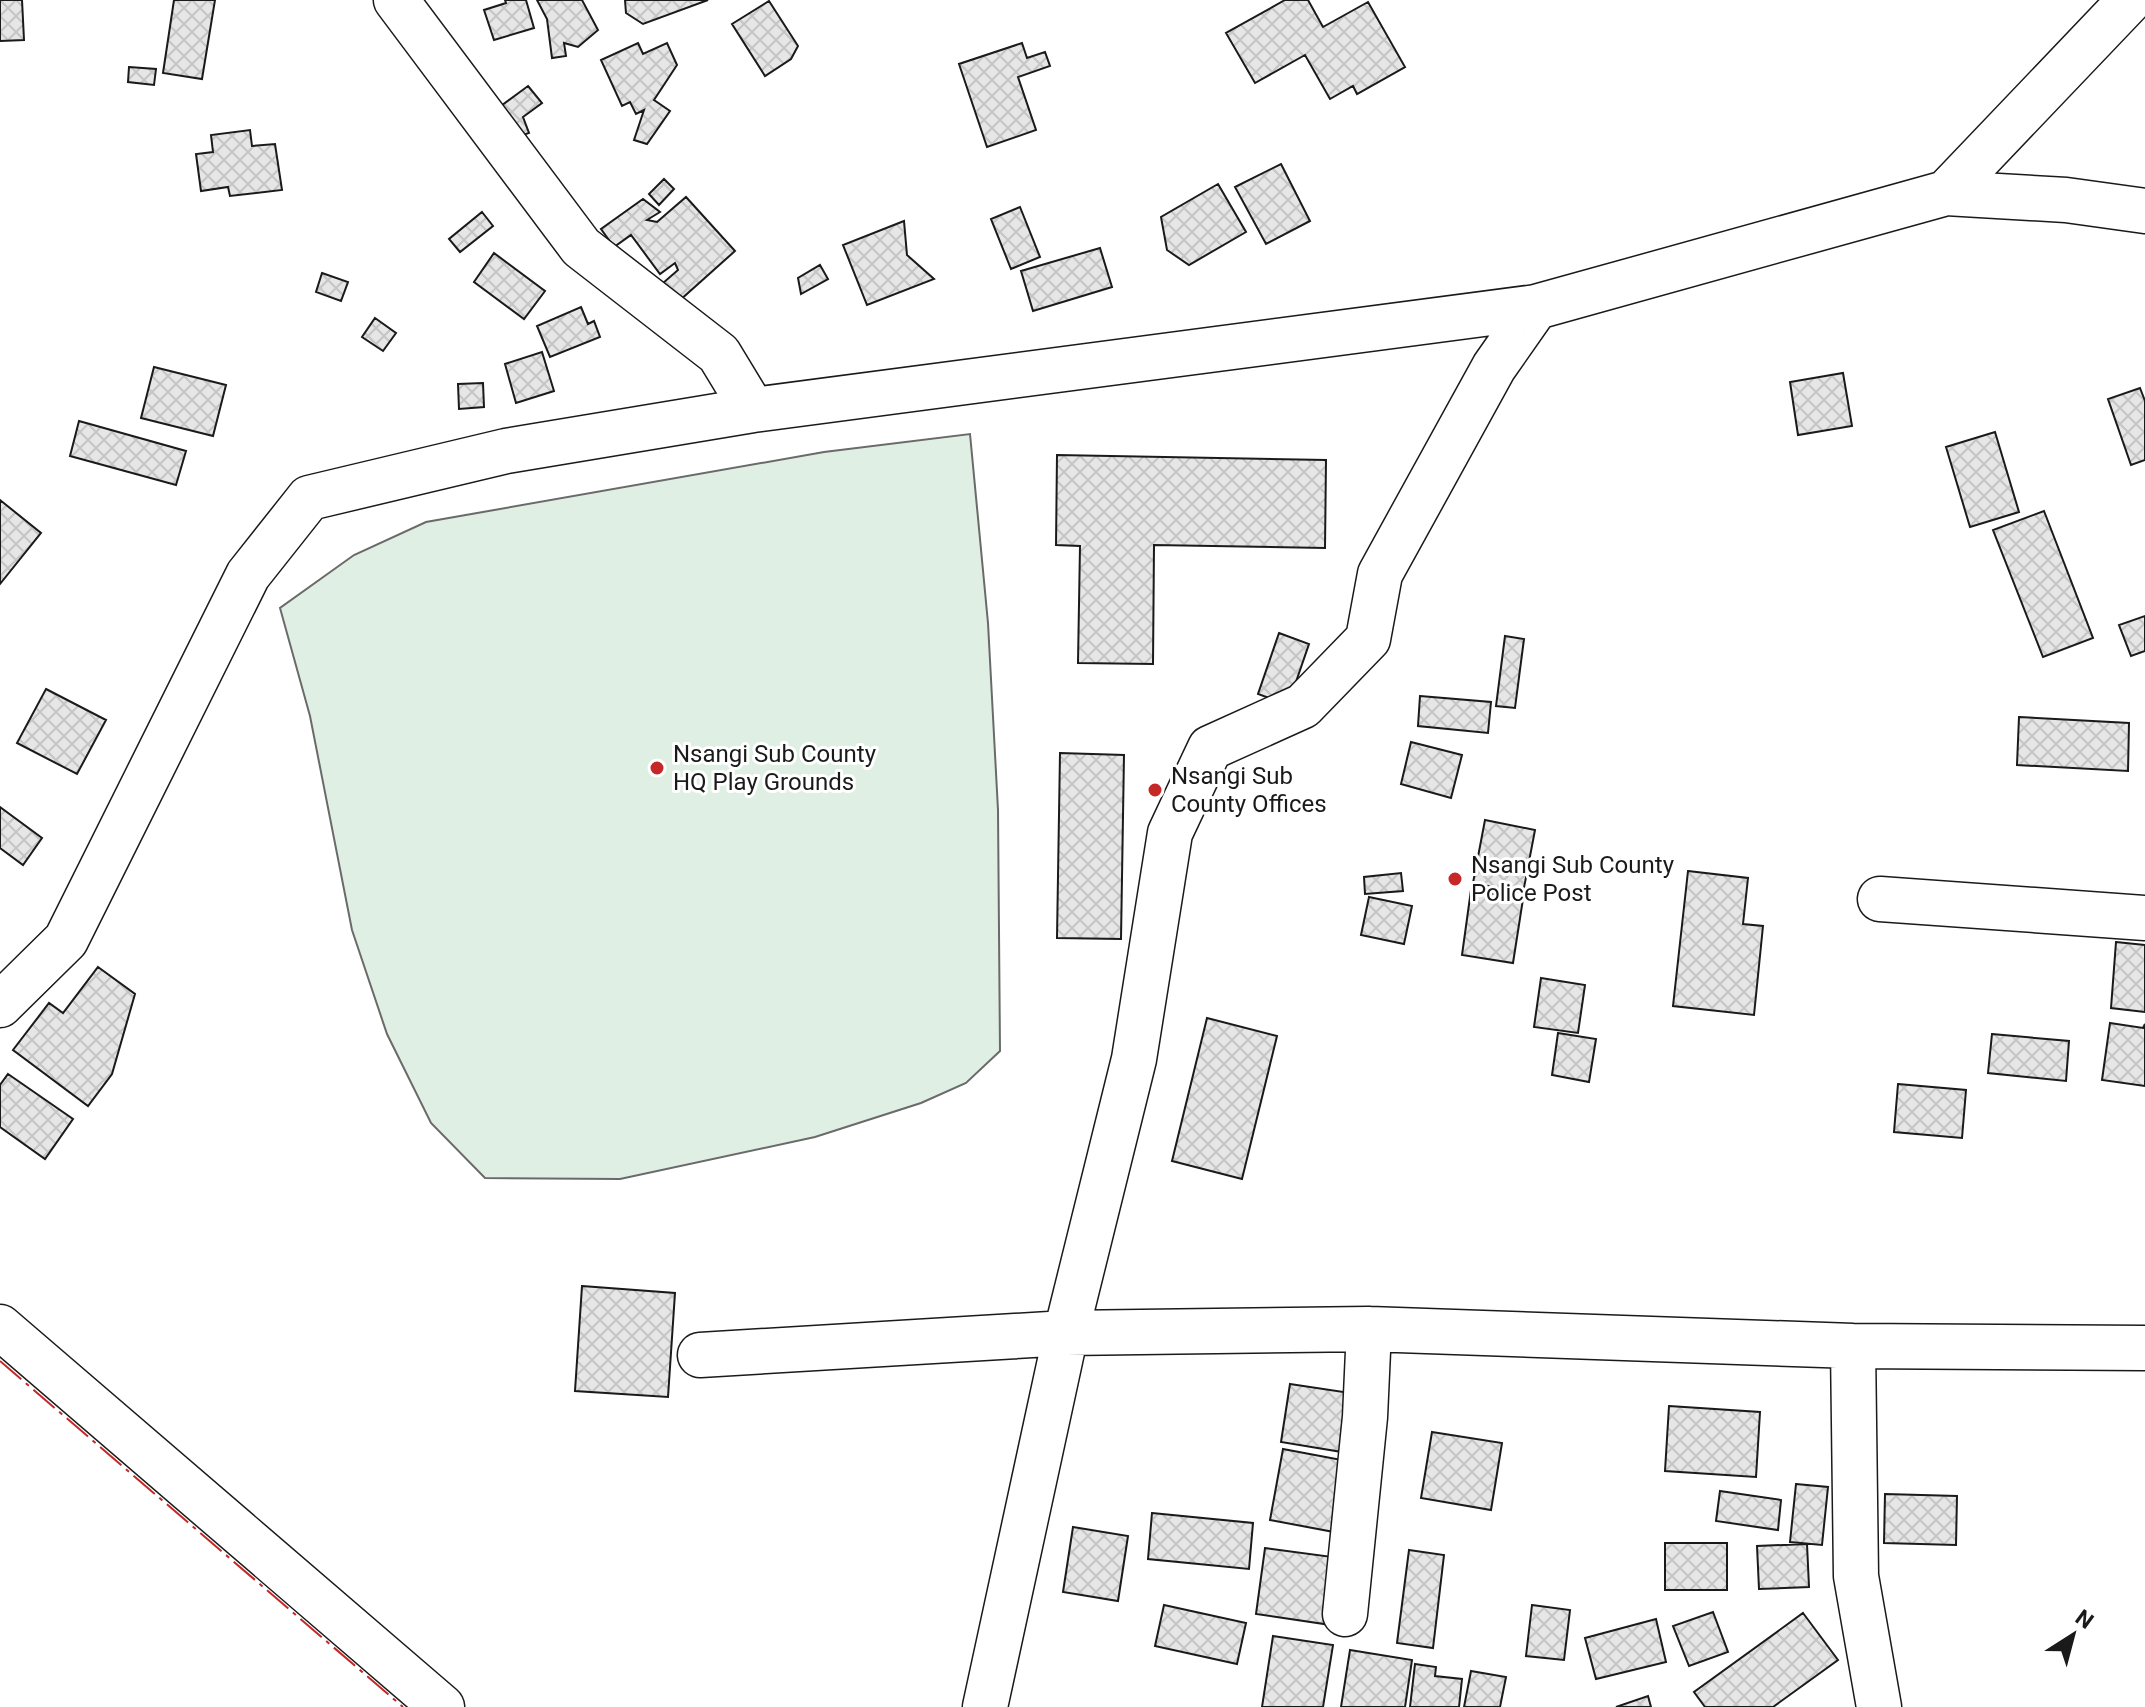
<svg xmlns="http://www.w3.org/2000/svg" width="2145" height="1707" font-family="Roboto,sans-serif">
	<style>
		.pitch { fill: #e0efe3; stroke: #6a6a6a; stroke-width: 2 }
		.building { fill: url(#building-cross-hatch); stroke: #1a1a1a; stroke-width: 2 }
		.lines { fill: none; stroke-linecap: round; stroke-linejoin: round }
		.minor-casing { stroke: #1a1a1a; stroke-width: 47 }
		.minor { stroke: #fff; stroke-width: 44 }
		.power { stroke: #c62828; stroke-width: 2; stroke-dasharray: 28 6 4 6; stroke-linecap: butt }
		.poi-dot { fill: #c62828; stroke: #fff; stroke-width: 3 }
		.labels { text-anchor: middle; stroke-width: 6; stroke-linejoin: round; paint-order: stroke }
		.poi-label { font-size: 24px; fill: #1a1a1a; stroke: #fff; text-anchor: start }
	</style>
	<defs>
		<pattern id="building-cross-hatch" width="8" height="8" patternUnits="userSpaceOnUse" patternTransform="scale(2)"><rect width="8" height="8" fill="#e6e6e6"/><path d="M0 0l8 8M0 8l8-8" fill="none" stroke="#c5c5c5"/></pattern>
	</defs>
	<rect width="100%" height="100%" fill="#fff"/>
	<path class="pitch" d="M970 434 988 623 998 810 1000 1051 966 1083 921 1103 815 1137 620 1179 485 1178 431 1123 387 1034 352 930 310 716 280 608 354 555 426 522 824 452Z"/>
	<path class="building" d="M0 0H22L24 40 0 41Z
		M174 0H215L202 79 163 73Z
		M505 0H526L534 28 494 40 484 10 506 3Z
		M537 0H582L598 30 578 47 564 43 566 56 552 58 547 19Z
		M625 0H708L643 24 626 13Z
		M1285 0H1308L1323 27 1368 2 1405 67 1357 94 1353 86 1330 99 1305 55 1255 83 1226 33Z
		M769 1 798 46 791 59 765 76 732 24Z
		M638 43 643 54 667 43 677 65 654 100 670 111 647 144 634 140 644 110 636 114 630 102 622 106 601 60Z
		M1022 43 1027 58 1045 52 1050 66 1018 77 1036 130 987 147 959 64Z
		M129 67 156 69 154 85 128 82Z
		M528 86 542 103 523 117 529 133 509 140 490 114Z
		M250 130 252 146 275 144 282 190 230 196 228 187 201 191 196 154 213 152 211 135Z
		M1281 164 1310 221 1266 244 1235 187Z
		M664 179 674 189 659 205 649 194Z
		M1218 184 1246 232 1189 265 1167 250 1161 217Z
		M686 197 735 251 679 301 663 283 678 270 675 263 660 274 631 235 614 247 601 229 643 199 660 212 647 220 657 222Z
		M1020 207 1040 257 1011 269 991 219Z
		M482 212 493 226 460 252 449 239Z
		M904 221 907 255 934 279 867 305 843 245Z
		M1100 248 1112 287 1033 311 1021 271Z
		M494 253 545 291 524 319 474 282Z
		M820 265 828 279 801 294 798 278Z
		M322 273 348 282 341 301 316 292Z
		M581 307 588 324 594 321 600 337 550 357 537 326Z
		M375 318 396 333 383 351 362 337Z
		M542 352 554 391 516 403 505 364Z
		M154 367 226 385 213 436 141 418Z
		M1843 373 1852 426 1798 435 1790 382Z
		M483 383 484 407 459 409 458 384Z
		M2140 388 2145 401V460L2131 465 2108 399Z
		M79 421 186 451 176 485 70 456Z
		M1995 432 2019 512 1970 527 1946 447Z
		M1057 455 1326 460 1325 548 1154 545 1153 664 1078 663 1080 546 1056 545Z
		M0 500 41 533 0 584Z
		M2044 511 2093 638 2043 657 1993 530Z
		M2145 616V651L2131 656 2119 625Z
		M1279 633 1309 644 1288 705 1258 694Z
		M1505 636 1524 639 1515 708 1496 706Z
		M46 689 106 720 77 774 17 743Z
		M1420 696 1491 702 1488 733 1418 726Z
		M2019 717 2129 723 2128 771 2017 765Z
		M1411 742 1462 755 1451 798 1401 784Z
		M1060 753 1124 755 1121 939 1057 938Z
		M0 807 42 838 23 865 0 848Z
		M1485 820 1535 830 1523 893 1473 883Z
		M1688 871 1748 878 1743 924 1763 926 1754 1015 1673 1006Z
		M1401 873 1403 891 1365 894 1364 877Z
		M1471 890 1523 899 1513 963 1462 955Z
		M1369 897 1412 906 1404 944 1361 935Z
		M2116 942 2145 945V1012L2111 1008Z
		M98 967 135 994 112 1074 88 1106 13 1050 49 1003 63 1013Z
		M1541 978 1585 985 1578 1033 1534 1027Z
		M1207 1018 1277 1036 1242 1179 1172 1161Z
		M2110 1023 2143 1028 2145 1024V1086L2102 1080Z
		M1558 1033 1596 1039 1589 1082 1552 1075Z
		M1992 1034 2069 1041 2066 1081 1988 1073Z
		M8 1074 73 1119 45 1159 0 1127V1085Z
		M1898 1084 1966 1090 1962 1138 1894 1132Z
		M582 1286 675 1293 668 1397 575 1391Z
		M1290 1384 1357 1394 1348 1453 1281 1442Z
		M1669 1406 1760 1412 1756 1477 1665 1471Z
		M1432 1432 1502 1443 1491 1510 1421 1498Z
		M1283 1449 1347 1461 1334 1532 1270 1520Z
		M1796 1484 1828 1487 1822 1545 1790 1542Z
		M1720 1491 1781 1500 1778 1530 1716 1521Z
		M1885 1494 1957 1496 1956 1545 1884 1543Z
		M1152 1513 1253 1523 1249 1569 1148 1559Z
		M1073 1527 1128 1536 1118 1601 1063 1592Z
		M1665 1543H1727V1590H1665Z
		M1807 1544 1809 1587 1759 1589 1757 1546Z
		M1265 1548 1340 1558 1331 1625 1256 1614Z
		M1409 1550 1444 1555 1433 1648 1397 1643Z
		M1164 1605 1246 1623 1237 1664 1155 1646Z
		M1532 1605 1570 1610 1564 1660 1526 1656Z
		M1713 1612 1728 1652 1689 1666 1673 1626Z
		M1803 1613 1838 1660 1773 1707H1705L1694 1692Z
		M1656 1619 1666 1662 1596 1679 1585 1638Z
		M1273 1636 1333 1645 1323 1707H1262Z
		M1350 1650 1412 1660 1405 1707H1341Z
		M1415 1664 1436 1667 1435 1676 1462 1679 1459 1707H1410Z
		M1471 1671 1506 1677 1500 1707H1464Z
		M1648 1696 1651 1707H1616Z"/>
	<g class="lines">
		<defs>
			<path id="minor" d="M396 0 581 247 719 354 753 410
				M1946 193 2130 0
				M1880 899 2145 918
				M0 1005 66 940 248 575 309 498 506 451 753 410 1536 307 1946 193 2066 200 2145 211
				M0 1327 442 1707
				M1853 1346 1856 1576 1879 1707
				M700 1355 1066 1333 1369 1329 1853 1346 2145 1348
				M1345 1614 1365 1417 1369 1329
				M985 1707 1066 1333 1134 1059 1170 833 1210 748 1303 706 1368 639 1380 574 1494 367 1536 307"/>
		</defs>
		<use href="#minor" class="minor-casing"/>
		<use href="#minor" class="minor"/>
		<path class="power" d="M0 1361 403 1707"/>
	</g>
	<g class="poi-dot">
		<circle cx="657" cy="768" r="8"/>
		<circle cx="1155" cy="790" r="8"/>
		<circle cx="1455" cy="879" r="8"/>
	</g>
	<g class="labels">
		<g class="poi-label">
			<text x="673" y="762">Nsangi Sub County<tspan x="673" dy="28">HQ Play Grounds</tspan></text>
			<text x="1171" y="784">Nsangi Sub<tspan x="1171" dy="28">County Offices</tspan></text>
			<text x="1471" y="873">Nsangi Sub County<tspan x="1471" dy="28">Police Post</tspan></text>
		</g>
	</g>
	<g transform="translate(2073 1635) rotate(36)" stroke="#ffffff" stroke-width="6" paint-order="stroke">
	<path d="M0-6L14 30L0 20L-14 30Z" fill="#1a1a1a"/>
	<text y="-12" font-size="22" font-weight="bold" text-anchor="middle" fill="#1a1a1a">N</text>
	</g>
</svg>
